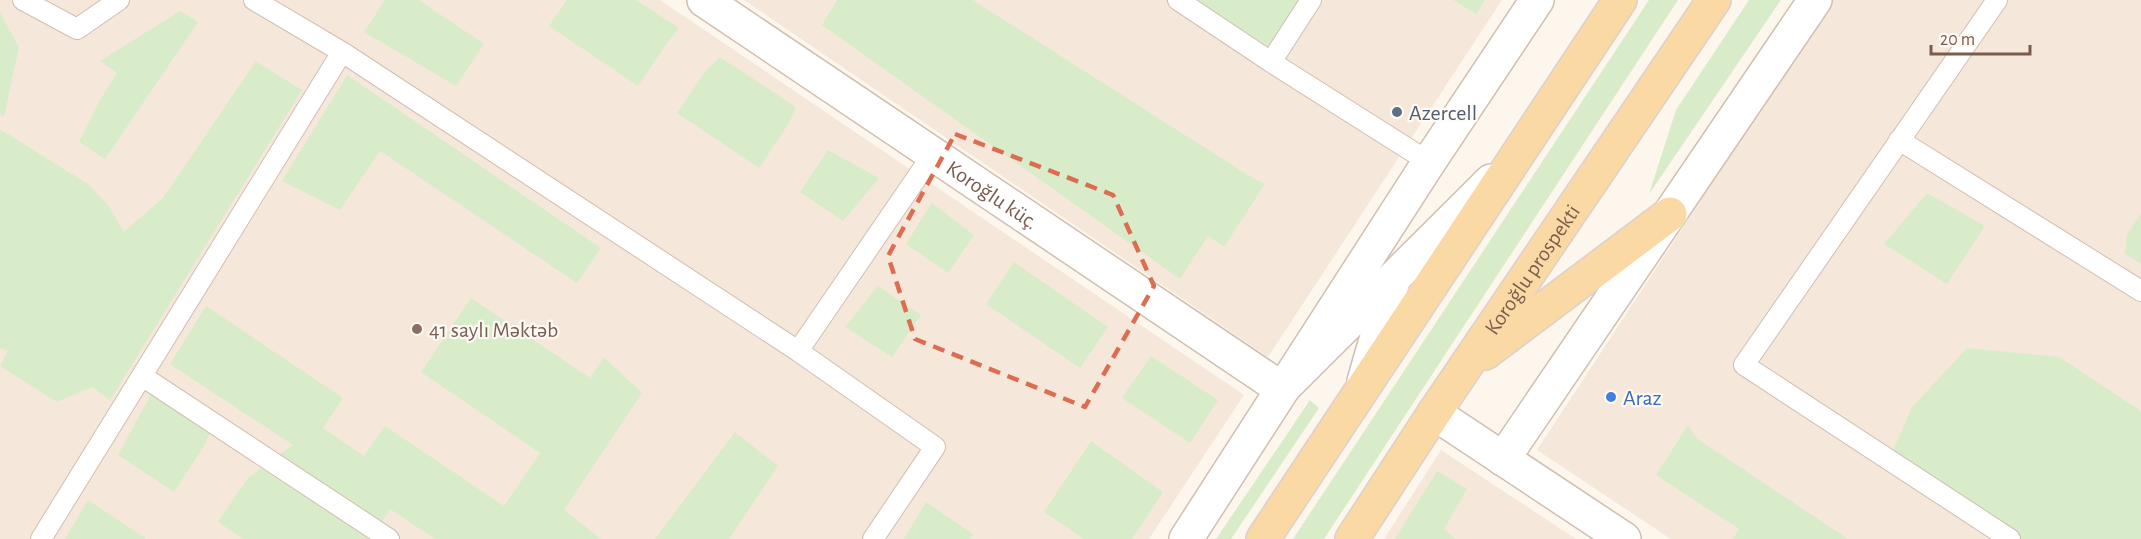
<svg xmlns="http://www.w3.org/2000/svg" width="2141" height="539" font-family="'Alegreya Sans',sans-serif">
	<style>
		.residential { fill: #f5e8da }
		.green { fill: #d8ecc9 }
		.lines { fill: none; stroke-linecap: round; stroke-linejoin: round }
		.lane-casing { stroke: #d1beb0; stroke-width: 22 }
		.street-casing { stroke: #d1beb0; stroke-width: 36 }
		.primary-casing { stroke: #dad1cd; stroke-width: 36 }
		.lane { stroke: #fff; stroke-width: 20 }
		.street { stroke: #fff; stroke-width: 33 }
		.primary { stroke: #fbd9a5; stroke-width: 33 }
		.marked { fill: none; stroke: #dc6d51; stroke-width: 4.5; stroke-dasharray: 12 8; stroke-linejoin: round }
		.service-dot { fill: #5c6f8a; stroke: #fffaf3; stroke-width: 2 }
		.education-dot { fill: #8d6e63; stroke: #fffaf3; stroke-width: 2 }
		.shop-dot { fill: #3f7fe0; stroke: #fffaf3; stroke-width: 2 }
		.labels { text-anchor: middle; stroke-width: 4.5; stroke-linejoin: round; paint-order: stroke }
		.service-label { font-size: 22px; fill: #4e5e75; stroke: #fffaf3; text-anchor: start }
		.street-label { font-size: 22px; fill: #7a5c4d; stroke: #fffaf3 }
		.education-label { font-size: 22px; fill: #785e54; stroke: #fffaf3; text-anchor: start }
		.shop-label { font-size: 22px; fill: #366cbe; stroke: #fffaf3; text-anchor: start }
	</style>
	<rect width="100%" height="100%" fill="#fdf6ec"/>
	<path class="residential" d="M0 0H660L1244 395 1149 539H0Z
		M744 0H1502L1268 357Z
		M1832 0H2141V539H1671L1537 450Z
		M1441 450 1576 539H1384Z"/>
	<path class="green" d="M385 0H419L484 44 456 86 364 32Z
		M567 0H636L679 28 667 43 638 86 549 26Z
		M837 0H973L1251 177 1265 184 1224 247 1208 236 1180 279 822 25Z
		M1196 0H1306L1274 50Z
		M1453 0H1485L1476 14Z
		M1649 0H1678L1324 539H1293Z
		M1749 0H1781L1649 194 1676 110Z
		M180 11 198 22 105 159 79 142 100 100 117 73 100 61Z
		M0 13 19 47 4 117 0 114Z
		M720 57 796 107 789 123 759 168 677 113 707 69Z
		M256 61 302 90 110 400 92 387 57 402 0 366 8 351 0 348V129L88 184 108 205 124 232 163 198Z
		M347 75 601 248 577 283 380 151 340 210 282 181Z
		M828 150 879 178 843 221 800 192Z
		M1927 193 1985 226 1947 284 1884 244Z
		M932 203 974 235 948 273 906 244Z
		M2141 213V264L2125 254 2127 235Z
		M1014 262 1108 327 1080 368 986 304Z
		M878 286 921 315 892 357 845 327Z
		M471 298 590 378 604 357 642 393 564 510 601 539H435L390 509 371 539H243L218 522 247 479 293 445 170 364 206 306 343 398 323 428 364 456 385 426 504 506 540 453 421 372Z
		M1967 348 2059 357 2141 411V539H2010L1889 460 1912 407Z
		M1151 356 1218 400 1190 443 1122 398Z
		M155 387 214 427 202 449 174 492 118 455Z
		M1310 400 1319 408 1231 539H1216Z
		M1688 425 1696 438 1848 539H1733L1739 529 1656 475Z
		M735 432 778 466 729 539H655Z
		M1091 441 1163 492 1132 539H1084L1044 512Z
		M1437 471 1467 489 1444 529 1456 539H1395Z
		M88 500 145 538V539H65Z
		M926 502 973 534 970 539H904Z"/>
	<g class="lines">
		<defs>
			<path id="lane" d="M23 0 77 29 119 0
				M254 0 342 52
				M1178 0 1271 62 1429 162
				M1997 0 1744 365 2010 539
				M1271 62 1311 0
				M1899 140 2141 291
				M798 351 933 154
				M142 376 389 539
				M41 539 342 52 798 351 935 447 873 539"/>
			<g id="street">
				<path id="s1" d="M704 0 1282 389 1491 181"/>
				<path d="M1364 381 1393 281"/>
				<path d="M1434 413 1624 539"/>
				<path d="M1503 459 1815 0"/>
				<path d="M1186 539 1429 162 1537 0"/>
			</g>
			<g id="primary">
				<path d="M1485 353 1670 214"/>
				<path d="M1263 539 1620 0"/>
				<path id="s2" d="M1352 539 1434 413 1714 0"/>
			</g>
		</defs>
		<use href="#lane" class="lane-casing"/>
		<use href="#street" class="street-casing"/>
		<use href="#primary" class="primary-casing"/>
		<use href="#lane" class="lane"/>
		<use href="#street" class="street"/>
		<use href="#primary" class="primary"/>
	</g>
	<path class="marked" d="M955 134 1113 195 1154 286 1085 407 915 339 888 256Z"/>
	<circle class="service-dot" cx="1397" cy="112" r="6"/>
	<circle class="education-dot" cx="417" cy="329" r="6"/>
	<circle class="shop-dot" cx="1611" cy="397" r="6"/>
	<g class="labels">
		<g class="service-label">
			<text x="1409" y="120">Azercell</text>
		</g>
		<g class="street-label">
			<text dy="8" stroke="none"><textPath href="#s1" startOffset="348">Koroğlu küç.</textPath></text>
			<text dy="8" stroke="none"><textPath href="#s2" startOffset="324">Koroğlu prospekti</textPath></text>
		</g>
		<g class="education-label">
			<text x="429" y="337">41 saylı Məktəb</text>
		</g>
		<g class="shop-label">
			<text x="1623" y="405">Araz</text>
		</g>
	</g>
	<path d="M1931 45v9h99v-9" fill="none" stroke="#7a5c4d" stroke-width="3"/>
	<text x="1940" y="45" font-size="18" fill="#7a5c4d" stroke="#fffaf3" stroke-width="4.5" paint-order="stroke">20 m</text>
</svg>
